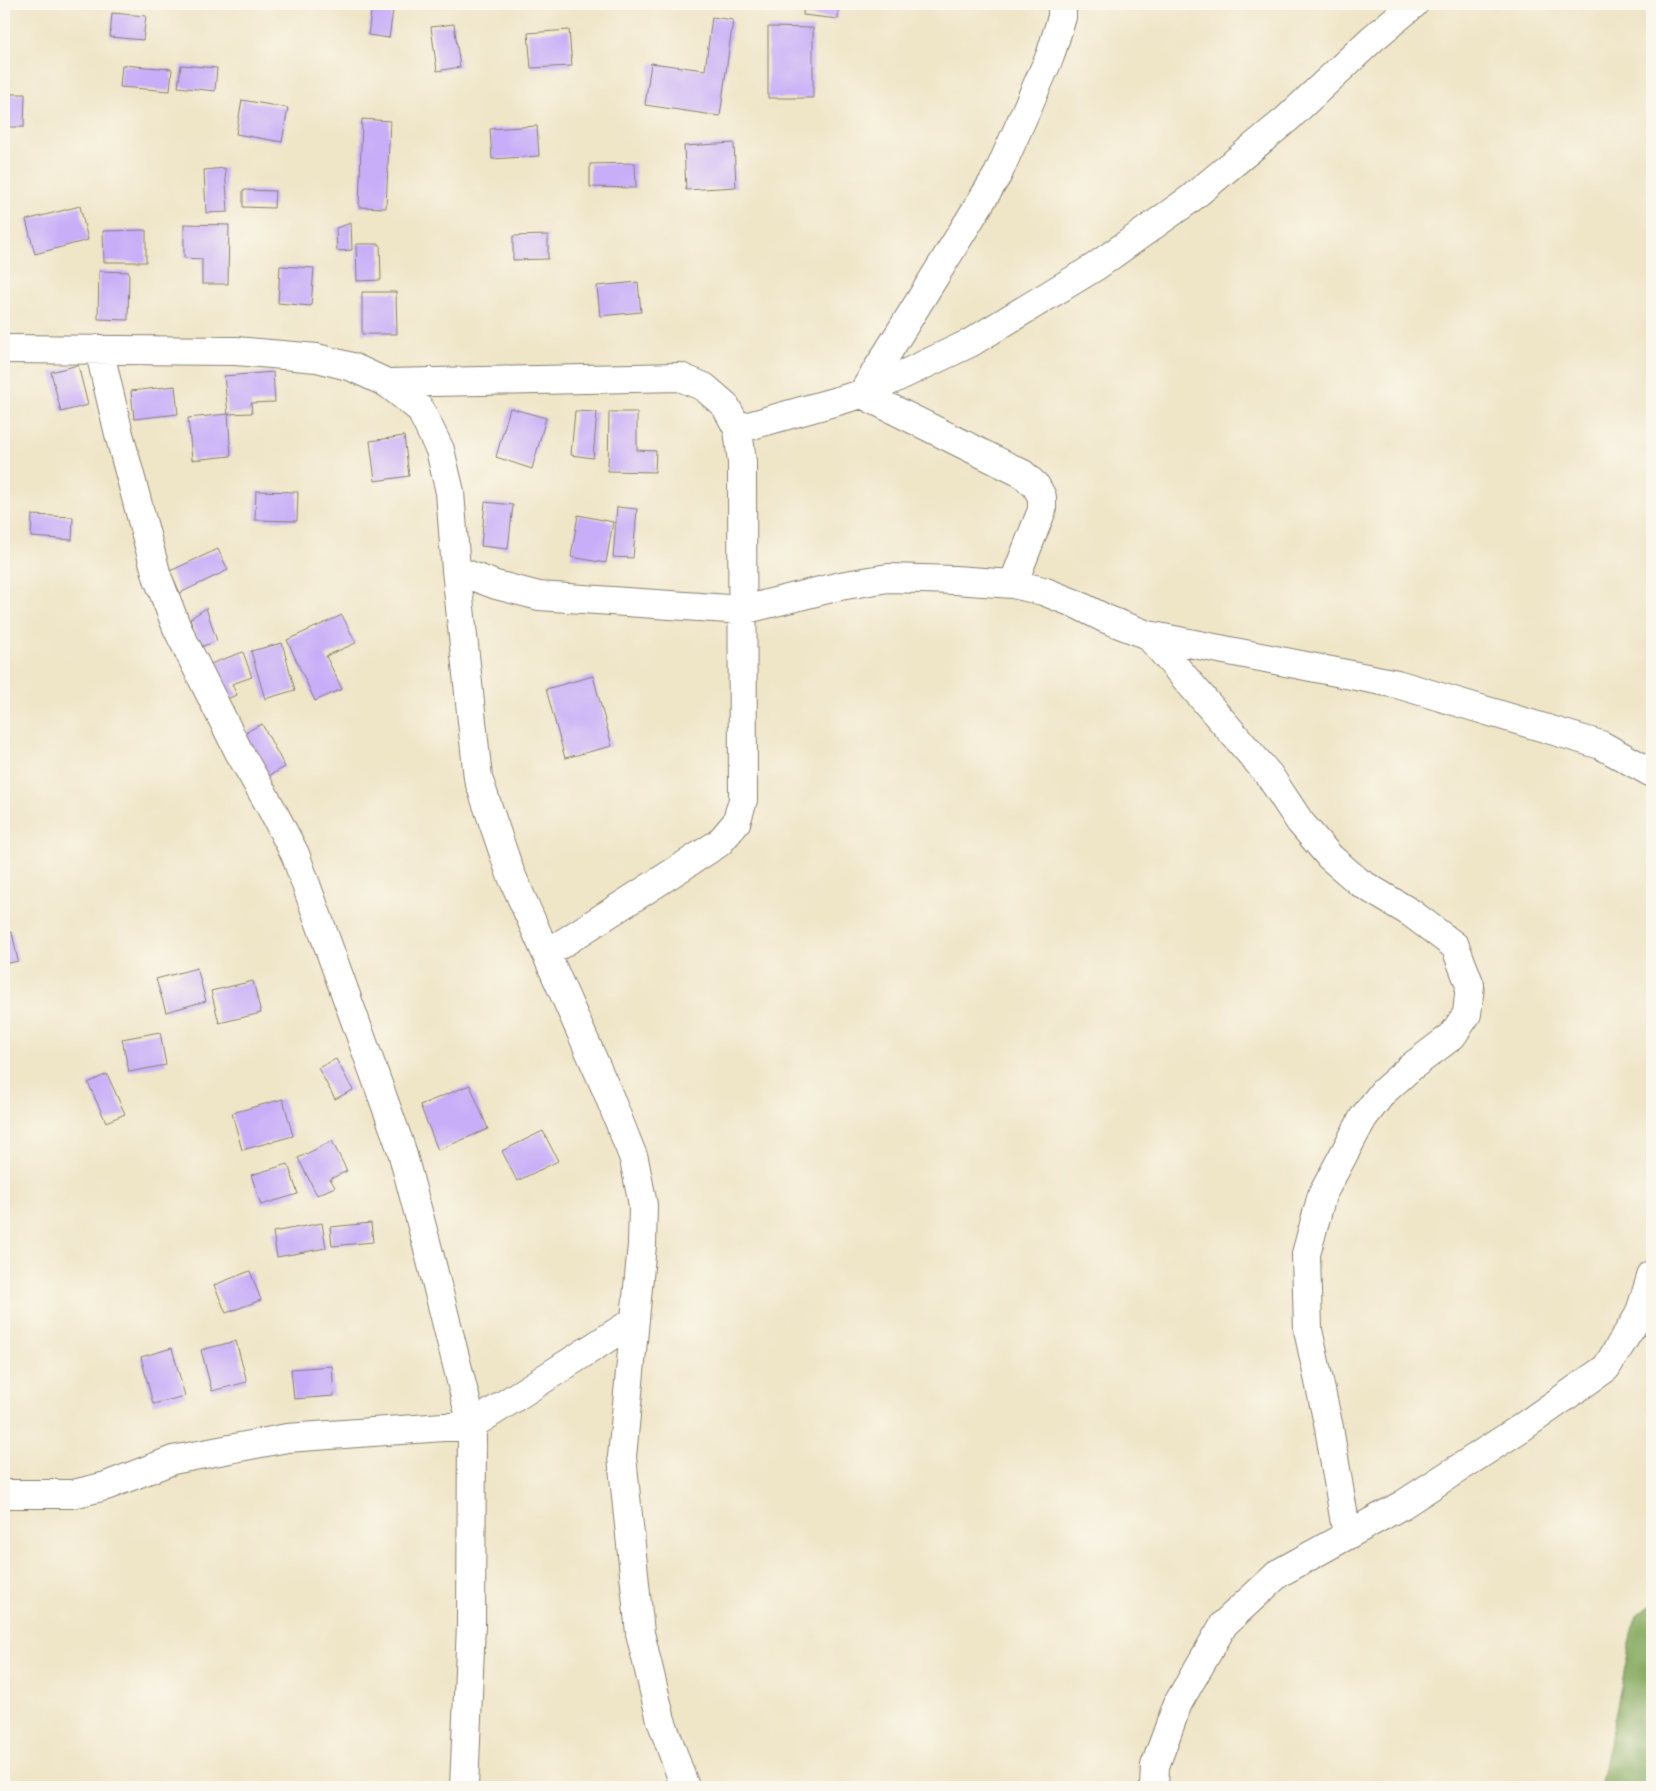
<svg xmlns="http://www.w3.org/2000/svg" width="1656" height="1791" font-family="'Indie Flower',sans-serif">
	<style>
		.forest { fill: #87ac62; stroke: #52643f }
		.building { fill: #c8adf8 }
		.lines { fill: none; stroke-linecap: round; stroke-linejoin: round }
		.minor-casing { stroke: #868072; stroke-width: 30 }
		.minor { stroke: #fff; stroke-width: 28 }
	</style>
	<rect width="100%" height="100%" fill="#fbf7ec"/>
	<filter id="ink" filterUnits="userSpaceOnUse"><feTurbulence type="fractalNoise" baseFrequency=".02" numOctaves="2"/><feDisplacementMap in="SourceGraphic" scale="10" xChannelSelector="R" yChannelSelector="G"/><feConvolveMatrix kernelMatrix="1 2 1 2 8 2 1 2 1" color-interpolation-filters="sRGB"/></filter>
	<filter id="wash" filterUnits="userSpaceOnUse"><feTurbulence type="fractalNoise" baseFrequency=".0096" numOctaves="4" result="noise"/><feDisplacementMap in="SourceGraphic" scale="20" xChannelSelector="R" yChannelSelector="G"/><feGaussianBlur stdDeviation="1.12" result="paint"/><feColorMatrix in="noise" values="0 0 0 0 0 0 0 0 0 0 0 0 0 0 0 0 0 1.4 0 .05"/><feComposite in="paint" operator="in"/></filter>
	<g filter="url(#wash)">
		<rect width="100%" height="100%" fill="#efe5c7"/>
		<path class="forest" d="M1652 1604V1787H1600L1636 1615Z"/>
		<g id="blocks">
			<path class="building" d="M372 4H394L389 38 368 35Z
				M804 4H839L838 19 803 15Z
				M112 13 146 16 143 40 110 37Z
				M712 17 733 20 720 116 645 105 651 63 705 70Z
				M454 24 460 67 437 71 431 27Z
				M768 27 813 28V98H768Z
				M569 30 572 66 531 68 528 33Z
				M122 65 172 69 170 91 120 87Z
				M181 65 217 68 215 91 178 87Z
				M4 94H25L24 127H4Z
				M242 100 288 108 282 142 236 134Z
				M362 119 390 121 386 208 359 207Z
				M537 126 539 156 492 159 490 129Z
				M734 143 736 187 686 190 684 146Z
				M635 163 636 188 590 187V164Z
				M225 168 228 212 206 213 204 170Z
				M243 190 275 191 274 208 243 207Z
				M80 206 88 240 35 254 26 220Z
				M351 223 352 250 337 251 336 228Z
				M184 224 229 225 228 284H202V259L184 258Z
				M146 230V262H104L103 231Z
				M548 235V259L513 260V236Z
				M356 244H380L381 280 357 281Z
				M280 266 314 268 311 306 278 303Z
				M99 271 129 272 128 320 98 319Z
				M638 282 641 312 600 316 597 286Z
				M362 292H396L397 334H362Z
				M78 365 88 405 61 412 51 372Z
				M273 372 275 402 251 403 252 413 228 414 224 376Z
				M175 386 178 414 134 419 131 391Z
				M510 408 546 418 532 469 496 457Z
				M575 411 597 412 593 458 571 455Z
				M609 412H637V450L656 451 655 472 608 471Z
				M228 414 231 456 192 460 188 418Z
				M404 436 409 476 375 481 370 441Z
				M256 491 298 492 297 521 255 520Z
				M485 502 513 505 508 549 481 546Z
				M617 507 637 509 633 558 613 557Z
				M32 515 73 517 72 540 31 537Z
				M578 515 613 522 606 563 571 557Z
				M218 549 228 570 180 593 170 571Z
				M206 608 217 641 200 647 190 619Z
				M342 615 356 643 326 656 342 689 315 701 287 640Z
				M282 643 295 690 265 699 251 651Z
				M243 652 252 677 232 684 237 695 224 700 210 664Z
				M593 676 612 746 565 758 546 689Z
				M262 724 285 767 263 779 240 735Z
				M12 932 18 961 4 964V934Z
				M197 968 206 1001 166 1012 156 979Z
				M253 981 261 1013 219 1023 211 991Z
				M160 1032 166 1065 129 1072 122 1039Z
				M336 1059 353 1090 335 1099 318 1068Z
				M107 1074 125 1114 106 1122 88 1083Z
				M470 1085 488 1129 438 1150 420 1105Z
				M283 1099 293 1136 242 1150 232 1113Z
				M543 1131 558 1161 517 1181 502 1151Z
				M332 1141 347 1171 330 1179 335 1187 317 1195 298 1158Z
				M288 1164 298 1194 261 1205 251 1175Z
				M322 1223 326 1248 277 1257 273 1232Z
				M371 1223 373 1242 332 1246 330 1227Z
				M250 1271 261 1300 226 1313 214 1285Z
				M236 1341 247 1382 212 1391 201 1350Z
				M172 1348 185 1396 153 1404 141 1357Z
				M332 1366 334 1396 294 1399 291 1369Z"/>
		</g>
	</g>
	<g filter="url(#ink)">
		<use href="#blocks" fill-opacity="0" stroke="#868072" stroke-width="1"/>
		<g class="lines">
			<defs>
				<path id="minor" d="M4 349 236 351 317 358 352 367 387 383 420 409 440 450 450 492 456 570 478 778 510 872 607 1091 634 1159 643 1205 642 1245 622 1457 640 1633 661 1720 685 1787
					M99 349 119 434 157 576 177 628 239 752 269 804 295 854 401 1148 429 1253 472 1425 471 1625 464 1787
					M387 383 680 377 704 387 725 405 738 429 742 462 743 800 736 823 719 843 546 954
					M738 429 862 394 970 343 1095 267 1189 200 1287 119 1372 39 1414 4
					M456 570 496 585 539 596 743 610 840 586 888 578 955 580 1013 584 1043 591 1076 604 1106 619 1148 635 1397 684 1601 745 1652 773
					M1013 584 1042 510V497L1036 486 1023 474 862 394 998 174 1050 56 1062 17V4
					M1148 635 1269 775 1300 822 1330 857 1359 882 1411 913 1455 946 1470 985 1467 1014 1452 1036 1411 1067 1383 1092 1363 1118 1322 1195 1306 1254 1308 1330 1329 1428 1347 1535
					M4 1494H73L106 1486 173 1460 287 1438 472 1425 634 1321
					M1154 1787 1155 1766 1178 1703 1224 1624 1279 1573 1402 1505 1521 1428 1606 1368 1639 1315 1652 1274"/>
			</defs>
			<use href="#minor" class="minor-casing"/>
			<use href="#minor" class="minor"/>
		</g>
	</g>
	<rect width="1656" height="1791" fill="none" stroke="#fbf7ec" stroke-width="20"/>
</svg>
